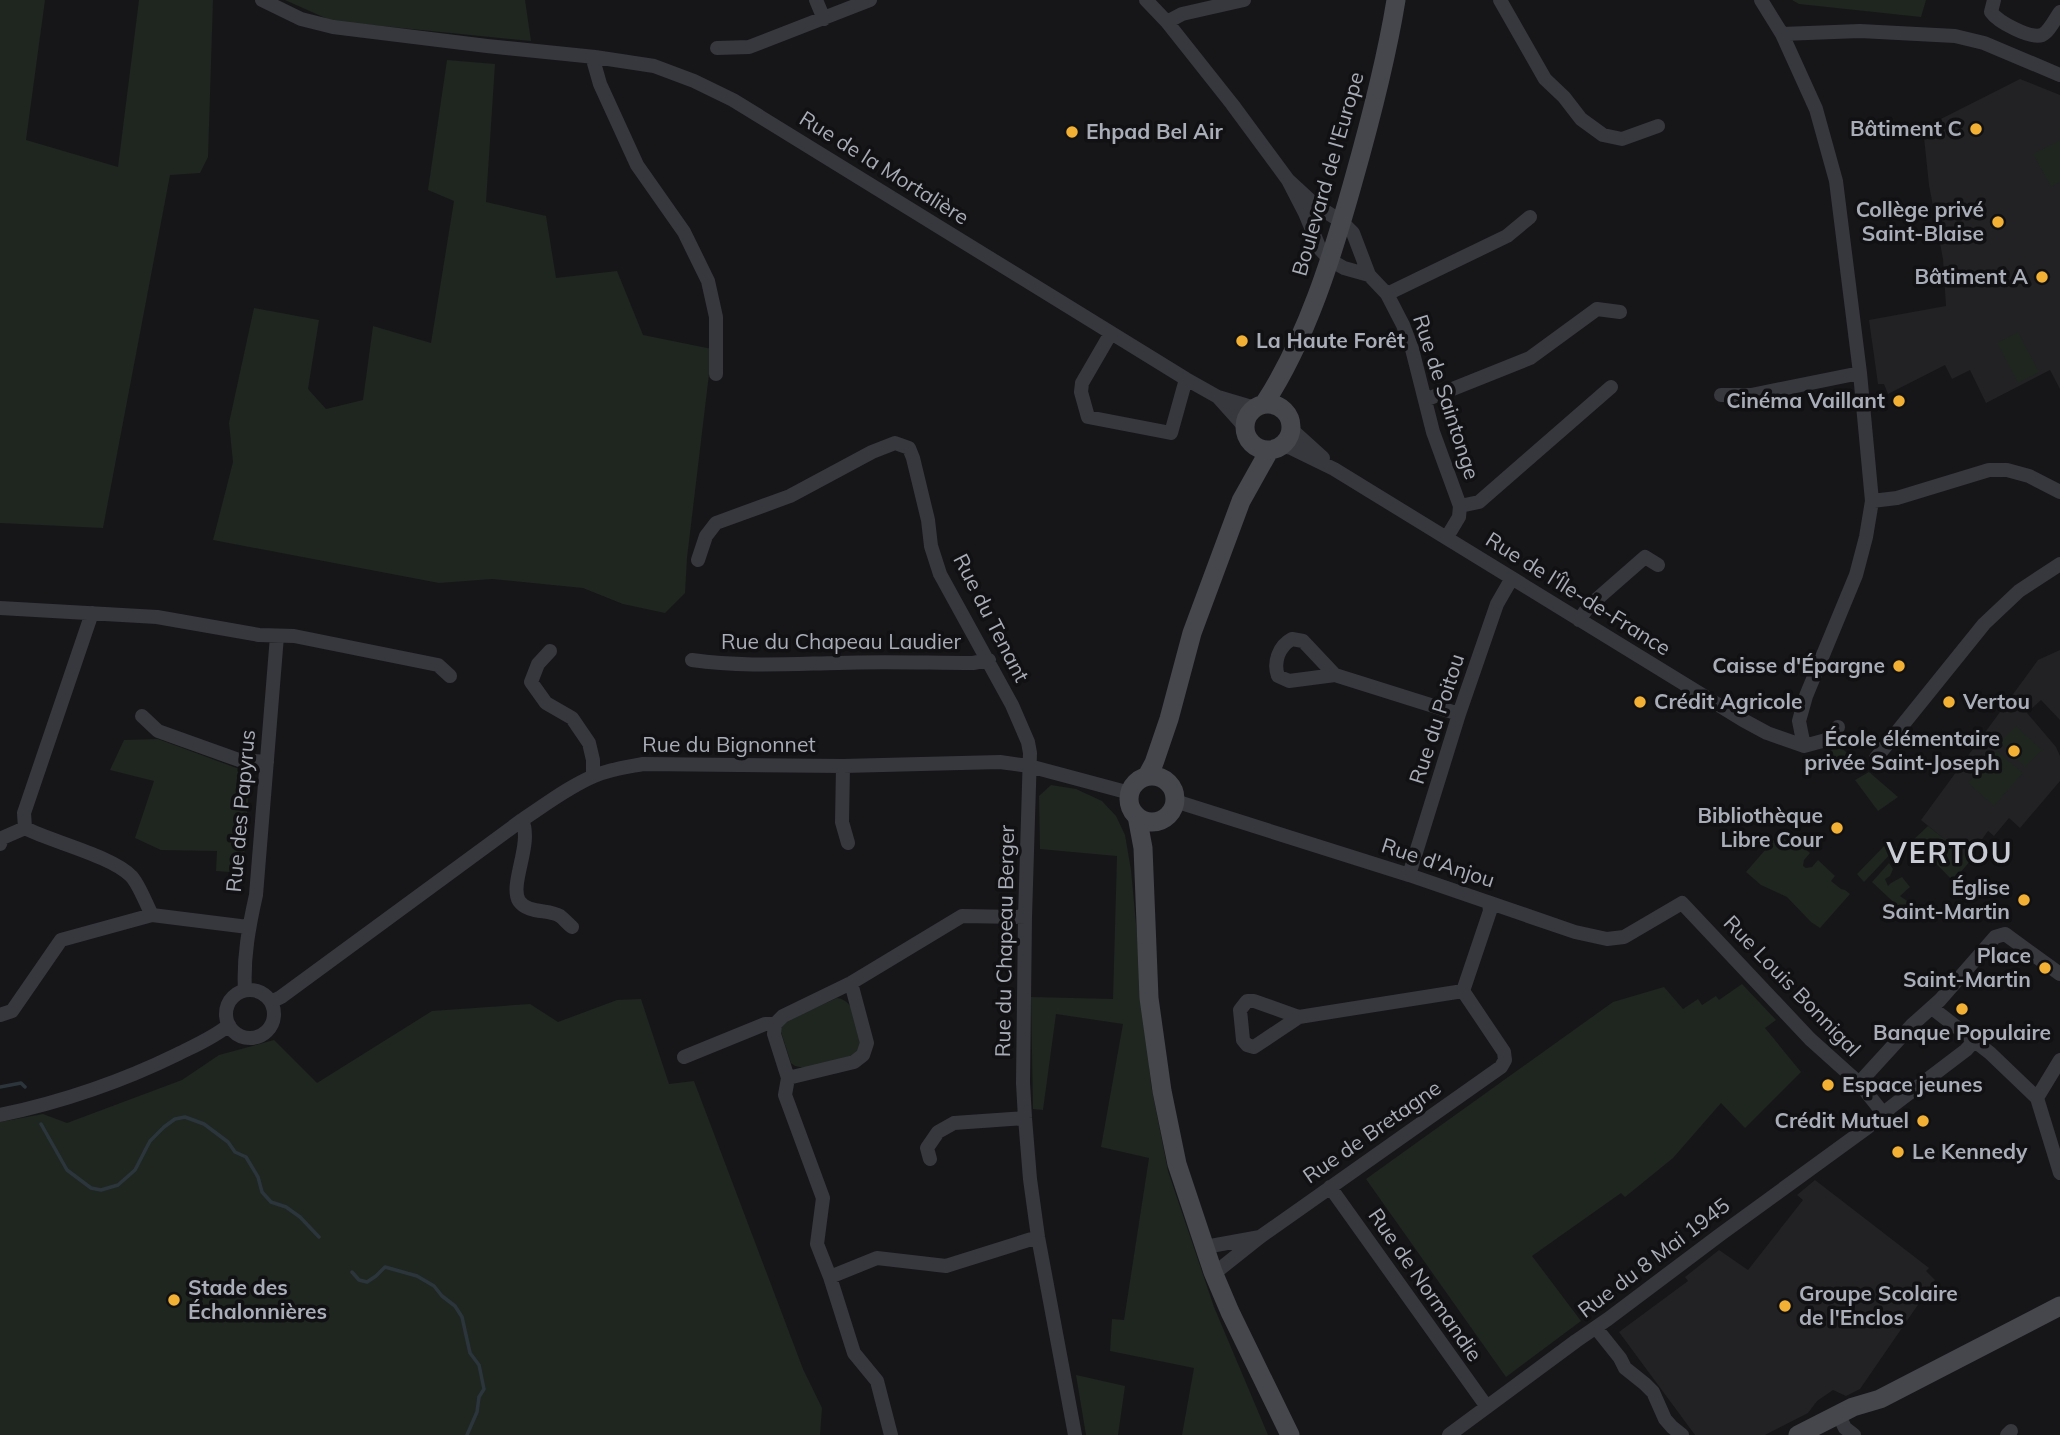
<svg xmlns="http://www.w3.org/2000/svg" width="2060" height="1435" font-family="Mulish,sans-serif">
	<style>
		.built { fill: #222225 }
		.green { fill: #1e261f }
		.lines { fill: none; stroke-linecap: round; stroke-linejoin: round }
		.stream { stroke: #2c353c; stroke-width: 3.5 }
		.street { stroke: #37383d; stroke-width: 14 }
		.secondary { stroke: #45474d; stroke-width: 19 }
		.poi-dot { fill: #f2b134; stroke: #111113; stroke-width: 2.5 }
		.labels { text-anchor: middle; stroke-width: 7; stroke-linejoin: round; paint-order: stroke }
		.poi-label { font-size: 21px; font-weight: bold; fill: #a8adb8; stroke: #111113; text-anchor: end }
		.street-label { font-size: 21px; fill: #a8adb8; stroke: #111113 }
		.district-label { font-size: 28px; font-weight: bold; letter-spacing: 2px; fill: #c9ccd4; stroke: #111113 }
	</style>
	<rect width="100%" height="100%" fill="#161618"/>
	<path class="built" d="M2020 79 2060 95V389L2050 370 1986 403 1970 370 1952 379 1945 365 1888 394 1884 384H1878L1869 320 1946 306 1943 259 1929 185 1923 128Z
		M2060 650V720L2041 700 2027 713 2056 747 2060 756V781L2020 828 2009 818 1994 836 1988 831 1970 856 1966 857 1921 820 2038 660Z
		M1815 1180 1929 1268 1926 1271 1935 1280 1860 1389 1846 1396 1833 1390 1817 1401 1808 1413 1765 1435H1695L1619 1332 1688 1281 1685 1277 1719 1250 1748 1270 1803 1200 1797 1195Z"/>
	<path class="green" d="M0 0H45L26 140 118 167 139 0H213L208 157 200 173 170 175 103 528 0 523Z
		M285 0H525L531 41 332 21Z
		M1792 0H1926L1921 17 1799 4Z
		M447 60 495 64 486 202 546 216 556 278 617 271 643 335 712 349 687 558 685 593 665 613 623 604 583 588 492 579 439 583 213 540 233 462 229 423 254 308 319 320 308 389 326 409 363 400 373 326 431 343 454 201 428 190Z
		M2060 140V182L2051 187 2033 154Z
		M2018 332 2039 372 2018 383 1997 343Z
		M2016 726 2042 750 2025 767 2000 742Z
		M158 739 250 773 243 873 216 871 217 851 161 850 135 838 154 781 110 770 124 740Z
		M1837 744 1862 766C1847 775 1837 768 1822 760Z
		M1997 751 2023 773 1994 806 1968 783Z
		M1869 772 1898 797 1878 811 1855 780Z
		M1051 785 1076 789 1102 801 1116 816 1125 835 1131 870 1151 1085 1168 1171 1214 1307 1268 1435H1182L1194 1368 1110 1351 1112 1319 1124 1320 1149 1158 1101 1147 1123 1024 1056 1014 1043 1110 1033 1109 1031 997 1113 999 1117 856 1040 849 1039 796Z
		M1928 826 1971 860 1953 881 1913 840Z
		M1779 834 1789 843 1794 839 1810 853 1804 860 1803 866 1806 868 1812 867 1818 860 1835 876 1831 881 1841 889 1845 890 1850 894 1820 928 1811 922 1787 897 1761 885 1746 872Z
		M1889 841 1897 847 1864 882 1857 874Z
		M1889 863 1893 869 1890 876 1885 879 1888 886 1891 883 1902 877 1910 887 1900 896 1910 903 1903 911 1872 882Z
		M1742 984 1776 1020 1765 1028 1801 1072 1745 1128 1721 1103 1673 1158 1625 1197 1621 1193 1532 1256 1581 1321 1506 1377 1366 1179 1613 1002 1664 987 1683 1009 1698 999 1702 1005 1716 996 1719 1000Z
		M837 998C856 1000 857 1027 861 1043L857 1052 851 1056 805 1068 795 1066 791 1063 781 1032V1023Z
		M641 999 669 1084 694 1081 803 1369 822 1408 820 1435H0V1122L43 1114 67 1123 182 1080 219 1055 274 1040 317 1083 432 1011 530 1004 558 1022 617 1000Z
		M1076 1375 1125 1386 1118 1435H1086Z"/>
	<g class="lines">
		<path class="stream" d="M0 1087 21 1083 25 1087
			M41 1124 67 1170 91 1188 101 1190 118 1185 135 1170 150 1141 164 1127 175 1119 185 1117 204 1124 228 1142 235 1152 246 1157 258 1177 262 1192 271 1202 286 1207 300 1217 319 1237
			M352 1272 359 1280 367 1282 376 1276 385 1267 417 1276 434 1286 442 1296 455 1306 462 1317 470 1353 479 1365 484 1389 479 1397 477 1412 467 1435"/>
		<path class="street" d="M262 0 301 19 333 27 487 46 595 57 654 66 694 81 733 100 1186 379 1218 397 1255 408
			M816 0 824 19
			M1146 0 1167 22 1232 104 1288 180 1305 213 1320 249 1330 260 1344 268 1369 275
			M1500 0 1545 79 1564 97 1581 119 1603 135 1622 139 1658 126
			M1761 0 1782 34 1816 109 1836 181 1860 373 1872 501 1866 537 1856 575 1806 696 1799 721 1804 746
			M1994 0 1991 12C1998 22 2030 39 2042 35 2049 32 2055 19 2060 12
			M1167 22 1182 14 1244 0
			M1782 34 1860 31 1955 36 1984 43 2060 75
			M717 48 749 47 870 0
			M595 57 594 63 600 84 637 165 684 232 708 281 716 317V374
			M1288 180 1314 204 1342 222 1353 233 1369 275 1387 294 1403 325 1412 349 1433 432 1460 506 1459 517 1447 537
			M1387 294 1507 236 1530 217
			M1111 333 1082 383 1081 392 1088 417 1171 433 1186 379
			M1721 395H1751L1860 373
			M1218 397 1244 426
			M1425 400 1530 358 1597 309 1620 312
			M1291 429 1323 458
			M1282 446 1291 448 1334 469 1743 720 1767 733 1804 746
			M1872 501 1897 498 1989 470H2007L2029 476 2060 492
			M1460 506 1479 502 1611 387
			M698 560 706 536 716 523 790 496 872 452 895 443 909 448 913 458 928 520 931 546 940 574 1012 705 1028 742 1030 753 1025 917 1023 1083 1025 1118 1030 1179 1038 1237 1075 1435
			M0 608 157 617 259 635 294 636 438 665 450 676
			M92 613 24 813 25 828C52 842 112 856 131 876 139 884 146 904 152 915
			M1579 620 1589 606 1645 557 1658 565
			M550 651 538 664 531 682 546 703 572 718 589 743 593 760V776
			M692 660C741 667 789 664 838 663 883 661 928 663 973 663L989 660
			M1335 675 1303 641 1292 639C1279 646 1273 662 1278 676L1289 681 1335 675 1459 714
			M142 716 158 731 239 760 267 762
			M1804 746 1826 740 1838 727
			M1876 758 1984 624 2019 591 2060 564
			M843 766 842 822 848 843
			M1175 801 1409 875 1575 932 1607 939 1624 937 1682 903 1810 1039 1859 1083 1883 1113
			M522 820C533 844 509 884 519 901 528 914 549 909 560 916 564 919 568 924 572 927
			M0 844 2 838 25 828
			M1409 875 1459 714 1497 604 1512 578
			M851 983 867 1043 863 1055 854 1062 788 1078 774 1034 775 1024 783 1016 851 983 962 916 1025 917
			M226 1014a24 24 0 1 1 48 0a24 24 0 1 1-48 0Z
			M245 990C243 958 249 926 256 895L277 636
			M271 1002 281 997 522 820C545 805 568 787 594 776 610 769 627 767 643 764L843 766 1000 762 1029 766 1130 793
			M1932 1008 1990 1053 2037 1098
			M0 1015 12 1011 61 940 152 915 248 927
			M1299 1017 1254 1047 1247 1045 1243 1040 1240 1010 1247 1001H1254L1299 1017 1463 991
			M684 1057 765 1024H775
			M2060 1060 2037 1098 2060 1173
			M788 1078 785 1095 823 1198 817 1244 830 1277 877 1258 946 1266 1038 1237
			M1859 1083 1912 1025 1940 1000 1995 937 2005 934 2060 974
			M0 1115C62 1102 121 1082 178 1054 196 1045 213 1038 229 1025
			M930 1159 927 1148 938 1132 954 1123 1025 1118
			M1330 1187 1487 1407
			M1260 1237 1501 1067 1505 1060 1504 1052 1463 991 1490 911 1489 903
			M1205 1247 1260 1237 1221 1268 1213 1272
			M830 1277 854 1353 877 1381 891 1435
			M1596 1328 1620 1358 1625 1368 1645 1384 1653 1392 1665 1419 1672 1427 1682 1435
			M1838 1414 1845 1428 1854 1435
			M1449 1435 1576 1341 1608 1319 1721 1234 1868 1127 1891 1107 1966 1050 1974 1041
			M2007 1435 2011 1431"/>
		<path class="secondary" d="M1245 427a23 23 0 1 1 46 0a23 23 0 1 1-46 0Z
			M1264 404C1307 338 1332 257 1353 182 1370 122 1386 62 1396 0
			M1147 776 1154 763 1169 719 1192 633 1241 501 1269 451
			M1129 799a23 23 0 1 1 46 0a23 23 0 1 1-46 0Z
			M1137 816 1143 848 1149 998 1162 1091 1177 1164 1213 1272 1230 1312 1290 1435
			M1798 1435 1853 1407 1880 1399 2060 1306"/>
	</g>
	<g class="poi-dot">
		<circle cx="1976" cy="129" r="7"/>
		<circle cx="1072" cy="132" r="7"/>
		<circle cx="1998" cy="222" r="7"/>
		<circle cx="2042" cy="277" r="7"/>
		<circle cx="1242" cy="341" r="7"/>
		<circle cx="1899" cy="401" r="7"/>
		<circle cx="1899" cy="666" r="7"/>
		<circle cx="1640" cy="702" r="7"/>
		<circle cx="1949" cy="702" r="7"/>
		<circle cx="2014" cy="751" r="7"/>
		<circle cx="1837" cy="828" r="7"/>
		<circle cx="2024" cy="900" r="7"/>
		<circle cx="2045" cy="968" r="7"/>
		<circle cx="1962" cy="1009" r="7"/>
		<circle cx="1828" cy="1085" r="7"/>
		<circle cx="1923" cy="1121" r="7"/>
		<circle cx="1898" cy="1152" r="7"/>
		<circle cx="174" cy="1300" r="7"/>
		<circle cx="1785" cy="1306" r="7"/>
	</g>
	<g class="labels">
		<g class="poi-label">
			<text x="1962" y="136">Bâtiment C</text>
			<text x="1086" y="139" text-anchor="start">Ehpad Bel Air</text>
			<text x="1984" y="217">Collège privé<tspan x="1984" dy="24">Saint-Blaise</tspan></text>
			<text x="2028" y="284">Bâtiment A</text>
			<text x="1256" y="348" text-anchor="start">La Haute Forêt</text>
			<text x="1885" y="408">Cinéma Vaillant</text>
			<text x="1885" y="673">Caisse d'Épargne</text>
			<text x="1654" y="709" text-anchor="start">Crédit Agricole</text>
			<text x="1963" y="709" text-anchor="start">Vertou</text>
			<text x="2000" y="746">École élémentaire<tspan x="2000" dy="24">privée Saint-Joseph</tspan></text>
			<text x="1823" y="823">Bibliothèque<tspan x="1823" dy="24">Libre Cour</tspan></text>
			<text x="2010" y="895">Église<tspan x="2010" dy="24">Saint-Martin</tspan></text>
			<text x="2031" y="963">Place<tspan x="2031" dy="24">Saint-Martin</tspan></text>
			<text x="1962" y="1040" text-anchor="middle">Banque Populaire</text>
			<text x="1842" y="1092" text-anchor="start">Espace jeunes</text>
			<text x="1909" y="1128">Crédit Mutuel</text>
			<text x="1912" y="1159" text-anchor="start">Le Kennedy</text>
			<text x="188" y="1295" text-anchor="start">Stade des<tspan x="188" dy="24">Échalonnières</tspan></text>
			<text x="1799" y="1301" text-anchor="start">Groupe Scolaire<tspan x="1799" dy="24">de l'Enclos</tspan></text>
		</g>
		<g class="street-label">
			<text transform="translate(884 168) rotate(32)" y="7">Rue de la Mortalière</text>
			<text transform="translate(1328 174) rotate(-74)" y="7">Boulevard de l'Europe</text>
			<text transform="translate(1446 397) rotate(72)" y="7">Rue de Saintonge</text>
			<text transform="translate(1578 594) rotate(32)" y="7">Rue de l'Île-de-France</text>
			<text transform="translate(991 618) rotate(63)" y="7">Rue du Tenant</text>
			<text x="841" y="649">Rue du Chapeau Laudier</text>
			<text transform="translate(1437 719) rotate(-72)" y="7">Rue du Poitou</text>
			<text x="729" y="752">Rue du Bignonnet</text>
			<text transform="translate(241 811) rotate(-85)" y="7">Rue des Papyrus</text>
			<text transform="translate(1438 863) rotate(18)" y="7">Rue d'Anjou</text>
			<text transform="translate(1005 941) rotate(-89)" y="7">Rue du Chapeau Berger</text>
			<text transform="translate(1792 986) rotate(46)" y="7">Rue Louis Bonnigal</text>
			<text transform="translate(1372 1132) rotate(-35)" y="7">Rue de Bretagne</text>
			<text transform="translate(1654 1258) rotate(-37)" y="7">Rue du 8 Mai 1945</text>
			<text transform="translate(1425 1285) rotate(55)" y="7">Rue de Normandie</text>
		</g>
		<g class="district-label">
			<text x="1950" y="863">VERTOU</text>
		</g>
	</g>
</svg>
